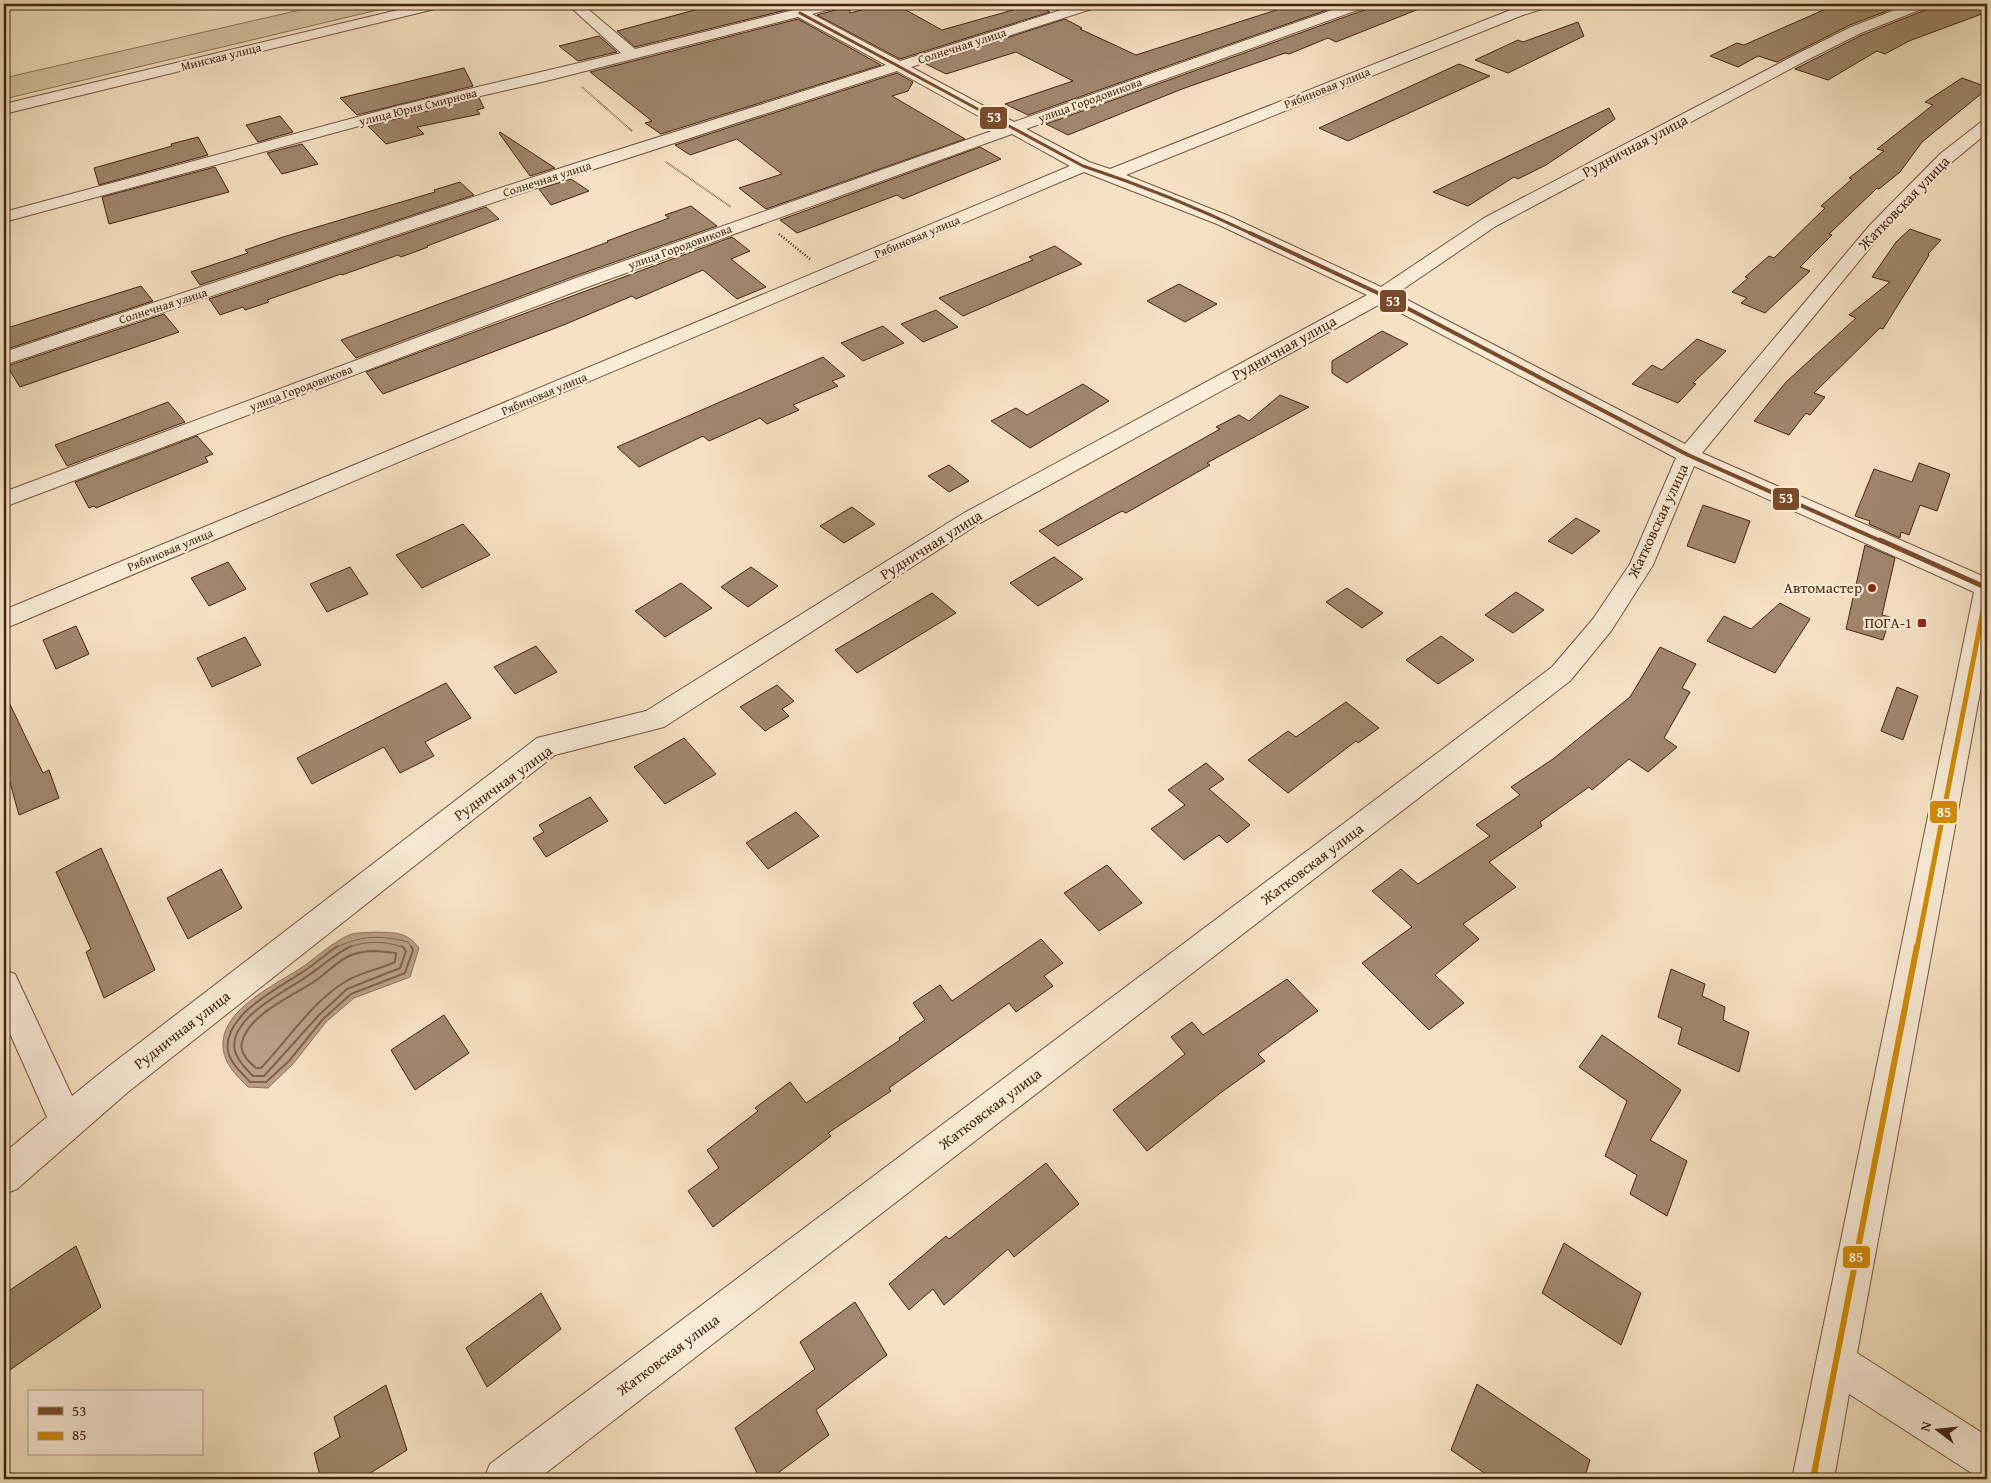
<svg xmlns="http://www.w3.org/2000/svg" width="1991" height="1483" font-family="'Gentium Book Plus',serif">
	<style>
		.green { fill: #d8c2a4; stroke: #8e735a }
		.water { fill: #baa186; stroke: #8b6f56 }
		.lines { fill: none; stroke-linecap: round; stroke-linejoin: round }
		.shore-far1 { stroke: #80624a; stroke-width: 1 }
		.shore { stroke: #80624a; stroke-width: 2 }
		.building { fill: #a1876d; stroke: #45240f }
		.street-casing { stroke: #71543c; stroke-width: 2 }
		.path-far1 { stroke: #45240f; stroke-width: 2; stroke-dasharray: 0.5 1; stroke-linecap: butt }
		.path { stroke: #45240f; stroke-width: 2.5; stroke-dasharray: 1 2; stroke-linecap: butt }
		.street { fill: #f9ecd8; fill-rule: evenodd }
		.bus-1-far2-casing { stroke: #f9ecd8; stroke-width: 5 }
		.bus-1-far1-casing { stroke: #f9ecd8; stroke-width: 7 }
		.bus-1-casing { stroke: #f9ecd8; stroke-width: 9 }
		.bus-2-far1-casing { stroke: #f9ecd8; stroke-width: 9 }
		.bus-2-casing { stroke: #f9ecd8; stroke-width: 10 }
		.bus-1-far2 { stroke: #7a4b2a; stroke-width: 3 }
		.bus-1-far1 { stroke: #7a4b2a; stroke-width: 4 }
		.bus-1 { stroke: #7a4b2a; stroke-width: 5 }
		.bus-2-far1 { stroke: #d38c03; stroke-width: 5 }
		.bus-2 { stroke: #d38c03; stroke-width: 6 }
		.poi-dot { fill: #8f2418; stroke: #f9ecd8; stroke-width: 2 }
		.labels { text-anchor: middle; stroke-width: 4.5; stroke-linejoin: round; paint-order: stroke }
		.far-street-label { font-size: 12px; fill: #45240f; stroke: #f9ecd8 }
		.street-label { font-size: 15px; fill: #45240f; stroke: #f9ecd8 }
		.poi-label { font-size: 15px; fill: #45240f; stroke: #f9ecd8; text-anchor: end }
		.line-badge { stroke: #f9ecd8; stroke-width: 2 }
		.badge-label { font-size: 14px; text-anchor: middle; font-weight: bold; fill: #fff }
	</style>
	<rect width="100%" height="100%" fill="#f6e2c3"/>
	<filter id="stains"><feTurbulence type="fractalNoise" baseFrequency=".004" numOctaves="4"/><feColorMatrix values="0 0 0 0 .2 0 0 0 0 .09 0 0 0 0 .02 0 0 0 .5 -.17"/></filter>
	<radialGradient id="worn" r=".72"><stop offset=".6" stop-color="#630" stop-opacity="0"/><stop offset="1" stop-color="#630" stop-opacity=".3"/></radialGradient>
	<path class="green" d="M326 4H403L4 99V78Z"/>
	<path class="water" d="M375 932C395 933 406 931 419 948L410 977 354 998 326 1022 293 1064 268 1088 248 1087C235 1074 222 1062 223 1042 225 1007 279 983 304 966 319 955 332 943 349 935 356 932 367 933 375 932Z"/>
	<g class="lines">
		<path class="shore-far1" d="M336 948C360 935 382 935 408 942L412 948
			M348 948C364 940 389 941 404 948"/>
		<path class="shore" d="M338 946C327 953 317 962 307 969 283 986 222 1014 228 1051 230 1063 242 1073 250 1082H266L289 1061 323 1019 351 994 405 973 413 950 411 946
			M351 946C333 955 319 969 303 979 282 993 227 1020 235 1051 238 1061 246 1069 253 1076H264L319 1015 347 989 400 968 406 951 402 946
			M376 951 396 953 395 962C380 969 363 972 348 980 312 1001 289 1039 261 1068H256C249 1062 239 1053 242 1042 249 1014 293 996 315 981 327 973 336 962 349 956 358 952 367 951 376 951Z"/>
	</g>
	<path class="building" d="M717 4H811L635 47 617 31Z
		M843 4H849L850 13 883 4H895L942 30 1034 4 1050 12 900 59 817 15 839 9Z
		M1295 4H1344L1028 115 1005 104 1073 81 1016 52 946 74 926 64 1065 19 1082 28 1080 29 1136 55Z
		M1370 4 1429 5 1336 42 1328 38 1289 54 1285 53 1182 89 1068 135 1046 124 1367 9Z
		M1837 4H1905L1850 25 1777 62 1758 56 1738 67 1710 56 1737 43 1744 45Z
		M1931 4H1987V12L1909 41 1885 54 1877 51 1828 80 1795 69 1862 35 1928 9Z
		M798 19 881 65 661 134 645 123 652 121 590 72Z
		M1578 22 1584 36 1508 73 1475 60 1518 40 1523 42Z
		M599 36 617 52 578 61 559 46Z
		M1459 64 1490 76 1348 141 1319 128Z
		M464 68 473 86 357 115 340 98Z
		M897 73 913 82 908 91 892 96 965 139 766 209 739 188 782 174 737 139 690 155 675 145Z
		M1962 78 1987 87V89L1922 142 1900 172 1879 189 1877 188 1829 234 1832 235 1800 267 1810 271 1765 313 1741 303 1747 298 1732 292 1748 278 1745 277 1769 256 1774 258 1825 208 1821 206 1852 179 1849 178 1884 151 1877 149 1933 105 1925 102Z
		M479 98 484 108 477 110 480 114 417 127 424 134 386 144 368 126Z
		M1609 108 1615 119 1546 165 1518 179 1514 177 1468 206 1433 192Z
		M280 116 293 132 258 142 246 125Z
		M500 132 555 168 530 176 499 133Z
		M198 137 208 155 99 185 94 168 172 146 171 144Z
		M302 144 318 164 282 174 267 153Z
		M980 147 1001 159 903 199 897 195 797 233 780 220Z
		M215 167 229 192 109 224 102 197Z
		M571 179 589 191 551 205 539 189Z
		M460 182 474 195 200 285 191 272 248 253 245 250 283 237 435 192 434 190Z
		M691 206 717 226 575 276 356 358 341 340 608 242 607 241 669 218 665 215Z
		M486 207 499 219 427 246 428 247 401 257 398 255 342 275 341 274 267 300 269 302 245 310 243 307 220 315 209 299Z
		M1910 229 1941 240 1928 254 1929 255 1883 329 1880 328 1814 393 1825 397 1810 415 1806 413 1789 435 1754 421 1786 382 1856 318 1849 315 1890 282 1872 277 1896 242Z
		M732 237 750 251 731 259 766 287 737 299 703 270 636 299 632 296 566 324 383 394 366 372Z
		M1055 246 1082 264 963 316 939 298 1033 260 1029 257Z
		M1179 284 1217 304 1185 322 1147 301Z
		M141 286 153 301 4 350V329Z
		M936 310 958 327 923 342 901 324Z
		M164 314 179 332 20 387 7 366Z
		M883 326 904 343 863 361 841 343Z
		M1382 331 1408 344 1347 383 1332 373V361Z
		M1697 339 1726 351 1693 383 1696 384 1678 403 1632 384 1652 365 1662 370Z
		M823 357 845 376 832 381 838 386 793 405 799 410 767 424 760 418 709 441 703 436 639 467 617 447Z
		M1083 384 1109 401 1030 448 991 421 1016 408 1027 415Z
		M1280 395 1309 407 1207 463 1210 465 1126 513 1122 511 1058 546 1039 531 1220 429 1216 427 1239 415 1249 421Z
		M168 402 185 422 67 466 55 445Z
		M197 436 213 454 205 457 208 462 96 508 94 506 89 508 75 482Z
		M1919 463 1950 474 1937 511 1920 505 1909 535 1901 532 1900 538 1869 524 1870 521 1855 516 1874 469 1912 482Z
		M949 465 969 481 949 492 928 476Z
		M1703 505 1750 521 1735 563 1687 546Z
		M852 507 875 524 844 543 820 526Z
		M1576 518 1600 531 1572 554 1548 541Z
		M463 524 490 555 422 588 396 555Z
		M1865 545 1895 558 1882 615 1890 617 1883 640 1846 629Z
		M1054 557 1083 579 1038 606 1010 583Z
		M228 562 246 589 209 606 191 578Z
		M350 567 368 594 327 612 310 584Z
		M751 567 778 586 748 607 721 587Z
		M681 583 712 608 665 637 635 611Z
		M1347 588 1383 613 1362 628 1326 602Z
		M1516 592 1544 610 1513 633 1485 615Z
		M932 593 956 613 857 673 835 650Z
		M1780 603 1810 619 1775 673 1707 641 1724 616 1751 629Z
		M76 626 89 654 56 669 43 640Z
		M1441 636 1474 660 1438 684 1406 660Z
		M245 637 261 665 212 687 197 658Z
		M536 646 557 672 515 694 494 667Z
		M1660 647 1696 664 1682 688 1690 692 1664 738 1677 747 1648 772 1629 759 1592 790 1589 787 1540 822 1542 826 1489 862 1516 887 1463 924 1479 939 1435 975 1464 1003 1429 1030 1362 963 1412 927 1372 891 1401 869 1418 884 1490 836 1476 825 1520 795 1511 787 1553 759 1630 697Z
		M446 683 471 718 425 742 434 756 400 773 384 747 312 784 297 758Z
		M777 685 794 701 782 709 789 716 765 731 740 707Z
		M1897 687 1918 696 1903 740 1881 731Z
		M4 692 43 773 49 770 59 798 19 815 4 761Z
		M1346 702 1379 728 1358 743 1356 741 1288 793 1248 760 1288 731 1296 737Z
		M684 738 716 774 665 804 634 767Z
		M1206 763 1224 779 1209 789 1250 825 1227 843 1219 835 1184 860 1151 829 1185 805 1168 790Z
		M590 797 608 821 546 857 533 838 544 832 539 825Z
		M796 812 819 836 768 869 746 843Z
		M101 848 155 970 104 998 86 952 91 949 56 872Z
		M1107 865 1142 903 1099 931 1064 893Z
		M221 869 242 908 188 939 167 898Z
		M1041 939 1063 963 1044 976 1053 986 1016 1012 1009 1003 889 1088 891 1091 828 1133 831 1136 713 1227 688 1191 719 1168 707 1150 758 1111 755 1108 790 1082 806 1103 900 1040 899 1038 925 1020 913 1003 940 985 952 1001Z
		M1671 969 1705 984 1702 996 1725 1007 1723 1020 1749 1032 1739 1072 1678 1044 1682 1028 1658 1017Z
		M1287 979 1318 1011 1258 1054 1265 1061 1219 1094 1147 1151 1113 1110 1185 1054 1171 1037 1192 1022 1203 1035Z
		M444 1015 469 1053 415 1090 391 1050Z
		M1602 1035 1681 1090 1650 1140 1687 1161 1667 1216 1630 1194 1637 1175 1605 1156 1627 1101 1579 1067Z
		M1046 1163 1079 1204 1014 1257 1008 1249 944 1305 933 1289 909 1310 889 1284 946 1236 949 1239Z
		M1564 1243 1641 1293 1621 1345 1542 1293Z
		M76 1246 101 1307 4 1374V1294Z
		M541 1293 561 1329 487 1387 466 1348Z
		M855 1302 887 1355 816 1410 829 1435 770 1479H760L735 1428 815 1369 800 1342Z
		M1477 1384 1590 1460 1584 1479H1493L1451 1450Z
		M386 1385 407 1450 361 1479H321L314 1453 340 1437 334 1417Z"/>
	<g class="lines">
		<defs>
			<path id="street" d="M423 4H446L439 8 4 114V104Z
				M567 4H582L635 49 818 4H841L839 7 812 14 900 61 1080 4H1100L1098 7 911 67 1014 122 1349 4H1368L1366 7 1026 129 1089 162 1110 169 1513 9 1530 4H1550L1548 7 1523 15 1126 175 1229 216 1381 287 1484 218 1797 54 1851 27 1910 4H1929L1927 7 1861 33 1807 60 1496 226 1396 294 1685 444 1870 225 1940 154 1981 122 1987 120V133L1952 162 1882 233 1702 453 1987 578V655L1857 1353 1987 1436V1479L1973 1474 1849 1394 1834 1479H1792L1974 592 1694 466 1653 565 1611 631 1570 681 538 1479H484L490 1464 1552 667 1593 619 1630 564 1676 458 1382 303 980 523 664 727 555 755 128 1092 17 1189 4 1194V1153L47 1117 4 1020V970L15 974 72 1096 104 1070 537 738 646 711 964 513 1367 295 1217 224 1084 172 4 629V610L453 424 1070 166 1012 134 590 286 4 507V492L576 278 1000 128 897 71 576 175 4 365V352L564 167 886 65 798 17 546 81 411 112 4 222V212L402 105 621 53Z"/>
		</defs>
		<use href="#street" class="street-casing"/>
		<path class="path-far1" d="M582 87 632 131
			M666 162 731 207"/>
		<path class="path" d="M779 234 811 260"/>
		<use href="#street" class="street"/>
		<defs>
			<path id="bus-1-far2" d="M800 13 1083 166C1141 185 1198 208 1252 234"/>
			<path id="bus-1-far1" d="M1250 233 1382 295 1688 455 1883 542"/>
			<path id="bus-1" d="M1880 540 1987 588"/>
			<path id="bus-2-far1" d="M1917 948 1987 590"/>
			<path id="bus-2" d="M1813 1479 1917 946"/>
		</defs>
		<use href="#bus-1-far2" class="bus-1-far2-casing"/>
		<use href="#bus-1-far1" class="bus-1-far1-casing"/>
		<use href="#bus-1" class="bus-1-casing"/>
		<use href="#bus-2-far1" class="bus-2-far1-casing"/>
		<use href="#bus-2" class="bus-2-casing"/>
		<use href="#bus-1-far2" class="bus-1-far2"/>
		<use href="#bus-1-far1" class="bus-1-far1"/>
		<use href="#bus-1" class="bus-1"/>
		<use href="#bus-2-far1" class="bus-2-far1"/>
		<use href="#bus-2" class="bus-2"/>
	</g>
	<g class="poi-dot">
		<circle cx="1872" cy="588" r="5"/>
		<rect x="1917" y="618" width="10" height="10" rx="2.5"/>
	</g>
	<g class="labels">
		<g class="far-street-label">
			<text transform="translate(962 46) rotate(-18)" y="4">Солнечная улица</text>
			<text transform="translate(221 57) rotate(-14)" y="4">Минская улица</text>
			<text transform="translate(1327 88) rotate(-22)" y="4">Рябиновая улица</text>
			<text transform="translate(1090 100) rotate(-20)" y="4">улица Городовикова</text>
			<text transform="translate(418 107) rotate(-14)" y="4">улица Юрия Смирнова</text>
			<text transform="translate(547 179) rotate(-18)" y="4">Солнечная улица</text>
			<text transform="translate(917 237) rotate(-23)" y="4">Рябиновая улица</text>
			<text transform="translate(680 247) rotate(-20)" y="4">улица Городовикова</text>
			<text transform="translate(163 306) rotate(-18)" y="4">Солнечная улица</text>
			<text transform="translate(301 388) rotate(-21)" y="4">улица Городовикова</text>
			<text transform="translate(544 394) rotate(-23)" y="4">Рябиновая улица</text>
			<text transform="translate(170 550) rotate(-23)" y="4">Рябиновая улица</text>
		</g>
		<g class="street-label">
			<text transform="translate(1635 146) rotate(-28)" y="5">Рудничная улица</text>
			<text transform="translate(1904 203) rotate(-46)" y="5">Жатковская улица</text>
			<text transform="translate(1284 348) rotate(-29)" y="5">Рудничная улица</text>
			<text transform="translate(1658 521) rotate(-65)" y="5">Жатковская улица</text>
			<text transform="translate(931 545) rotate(-32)" y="5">Рудничная улица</text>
			<text transform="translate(503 783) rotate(-36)" y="5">Рудничная улица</text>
			<text transform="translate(1312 864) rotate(-37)" y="5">Жатковская улица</text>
			<text transform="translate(182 1030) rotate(-38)" y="5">Рудничная улица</text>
			<text transform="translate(990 1109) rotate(-37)" y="5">Жатковская улица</text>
			<text transform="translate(668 1355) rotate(-37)" y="5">Жатковская улица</text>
		</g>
		<g class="poi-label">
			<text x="1862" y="593">Автомастер</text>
			<text x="1912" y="628">ПОГА-1</text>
		</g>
	</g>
	<g class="line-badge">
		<rect x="979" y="106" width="29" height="24" rx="5" fill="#7a4b2a"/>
		<rect x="1379" y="289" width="28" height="24" rx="5" fill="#7a4b2a"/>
		<rect x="1772" y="487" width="28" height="24" rx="5" fill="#7a4b2a"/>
		<rect x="1929" y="800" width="29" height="24" rx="5" fill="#d38c03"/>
		<rect x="1842" y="1245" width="29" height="24" rx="5" fill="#d38c03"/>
	</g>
	<g class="badge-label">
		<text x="994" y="122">53</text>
		<text x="1393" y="306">53</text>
		<text x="1786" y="503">53</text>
		<text x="1944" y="817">85</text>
		<text x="1856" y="1262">85</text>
	</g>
	<rect width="1991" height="1483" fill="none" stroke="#f6e2c3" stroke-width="20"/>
	<rect x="5" y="5" width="1981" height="1473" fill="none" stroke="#45240f" stroke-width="2.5"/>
	<rect x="10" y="10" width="1971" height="1463" fill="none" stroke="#45240f"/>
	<rect x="28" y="1390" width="175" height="65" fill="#f9ecd8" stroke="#b19c88"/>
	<rect x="38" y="1407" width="25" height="8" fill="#7a4b2a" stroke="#b19c88"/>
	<text x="72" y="1416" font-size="15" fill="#45240f">53</text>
	<rect x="38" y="1432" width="25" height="8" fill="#d38c03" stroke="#b19c88"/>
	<text x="72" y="1440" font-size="15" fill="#45240f">85</text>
	<g transform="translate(1938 1430) rotate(286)" stroke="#f9ecd8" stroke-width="4" paint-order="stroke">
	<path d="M0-4L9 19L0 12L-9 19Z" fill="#45240f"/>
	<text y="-8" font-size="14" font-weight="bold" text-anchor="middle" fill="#45240f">N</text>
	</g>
	<rect width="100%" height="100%" filter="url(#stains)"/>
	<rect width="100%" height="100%" fill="url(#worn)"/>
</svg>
